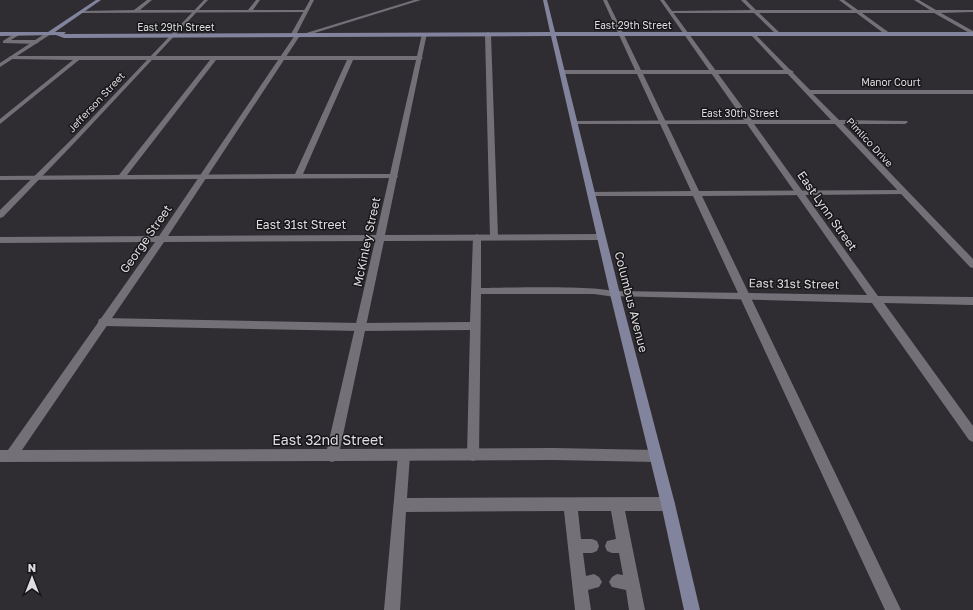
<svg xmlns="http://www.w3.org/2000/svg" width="973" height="610" font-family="'Golos Text',sans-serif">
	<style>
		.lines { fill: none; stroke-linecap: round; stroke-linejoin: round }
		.lane { fill: #737177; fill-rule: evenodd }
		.street { fill: #737177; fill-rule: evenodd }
		.secondary { fill: #81849c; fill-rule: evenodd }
		.labels { text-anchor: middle; stroke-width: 3; stroke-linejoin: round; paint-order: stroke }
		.far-street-label { font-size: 10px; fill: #dfdde1; stroke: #171618 }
		.street-label { font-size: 12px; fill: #dfdde1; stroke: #171618 }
		.near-street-label { font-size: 14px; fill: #dfdde1; stroke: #171618 }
	</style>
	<rect width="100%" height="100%" fill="#2f2d32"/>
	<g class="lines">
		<path class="lane" d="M147 0H152L140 10H248L256 0H260L253 10H306L308 11 306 12 81 13 79 12 81 11 134 10Z
			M603 0H607L641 70H791L794 72 791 74H643L699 191 903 190 907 192 903 194 702 196 901 610H885L693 196H591L587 194 591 192 691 191 637 74H563L560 72 563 70H635Z
			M741 0H746L756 10H930L914 0H919L936 10H973V12L941 13 973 31V35L934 13H759L780 33 781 34 778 36 754 13H671L669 12 671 11 751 10Z
			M17 32 20 34 19 35 11 40H36L39 42 36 44 3 43V41Z
			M488 32 491 34 498 237 494 240 490 237 485 34Z
			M11 56H420L423 58 420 60H353L303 174H394L398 176 397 178 0 180V176L119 175 210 60H79L0 124V119L73 60 9 59V57ZM216 60H347L295 174 127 175Z
			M477 234 481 237V288C500 288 613 284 620 294L615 297 594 294H481L479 455 478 459 473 461 468 459 467 455 470 330 360 331 103 326 99 325 98 322 99 319 103 318 360 323 470 322 473 237Z
			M404 449 409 451 410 455 407 498 668 497 673 499 675 504 673 509 668 511H625L645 610H629L626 590 612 587 609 582 612 577 617 574 623 575 619 553H612L607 551 605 546 607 541 616 539 611 511H578L581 539H592L597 541 599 546 597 551 592 553H583L586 576 594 574 599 577 602 582 599 587 588 590 591 610H575L564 511 406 512 400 610H384L398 455 399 451Z"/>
		<path class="street" d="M204 0H208L78 139 3 217 0 218V210L74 137Z
			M310 0H314L297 33 301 34 168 236 376 235 422 34 427 33 385 235 601 234 605 237 601 240 384 241 340 449 554 448 656 450 661 452 662 456 661 460 656 462 554 460 335 461 332 462 329 461 0 462V450H8L155 242 0 243V237L159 236 295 35 291 34ZM375 241 327 449 22 450 164 242Z
			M414 0H421L308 35 303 34Z
			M660 0H664L752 120H831L751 35 750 34 753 32 810 90H973V94H813L839 120 907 121 908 122 905 124H843L973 259V268L970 267 835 124H754L878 296 973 297V305L884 303 973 426V442L969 440 872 303 612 296 610 294 612 292 615 291 867 295 747 124H573V122L575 121 744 120Z
			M839 0H844L891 34 886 35Z
			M46 33 51 34 0 67V63Z"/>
		<path class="secondary" d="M96 0H101L55 32H66L64 34 550 32 543 0H547L555 32H973V36H556L620 294 675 504 700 610H684L661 504 610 294 551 36 64 38 56 35 0 36V32H48Z"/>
	</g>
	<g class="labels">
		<g class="far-street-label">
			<text x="633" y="29">East 29th Street</text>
			<text x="176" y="31">East 29th Street</text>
			<text x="891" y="86">Manor Court</text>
			<text transform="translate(96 102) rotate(-47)" y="4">Jefferson Street</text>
			<text x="740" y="117">East 30th Street</text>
			<text transform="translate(870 142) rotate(47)" y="4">Pimlico Drive</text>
		</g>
		<g class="street-label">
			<text transform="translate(827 211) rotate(55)" y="4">East Lynn Street</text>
			<text x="301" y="229">East 31st Street</text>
			<text transform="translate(146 239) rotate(-55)" y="4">George Street</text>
			<text transform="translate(367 242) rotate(-78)" y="4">McKinley Street</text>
			<text transform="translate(794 284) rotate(1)" y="4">East 31st Street</text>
			<text transform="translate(631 302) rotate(76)" y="4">Columbus Avenue</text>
		</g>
		<g class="near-street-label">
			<text x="328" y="445">East 32nd Street</text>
		</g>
	</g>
	<g transform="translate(32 578)" stroke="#171618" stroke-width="3" paint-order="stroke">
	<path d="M0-3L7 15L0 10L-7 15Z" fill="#dfdde1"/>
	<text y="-6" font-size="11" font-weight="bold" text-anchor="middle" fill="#dfdde1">N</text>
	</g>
</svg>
